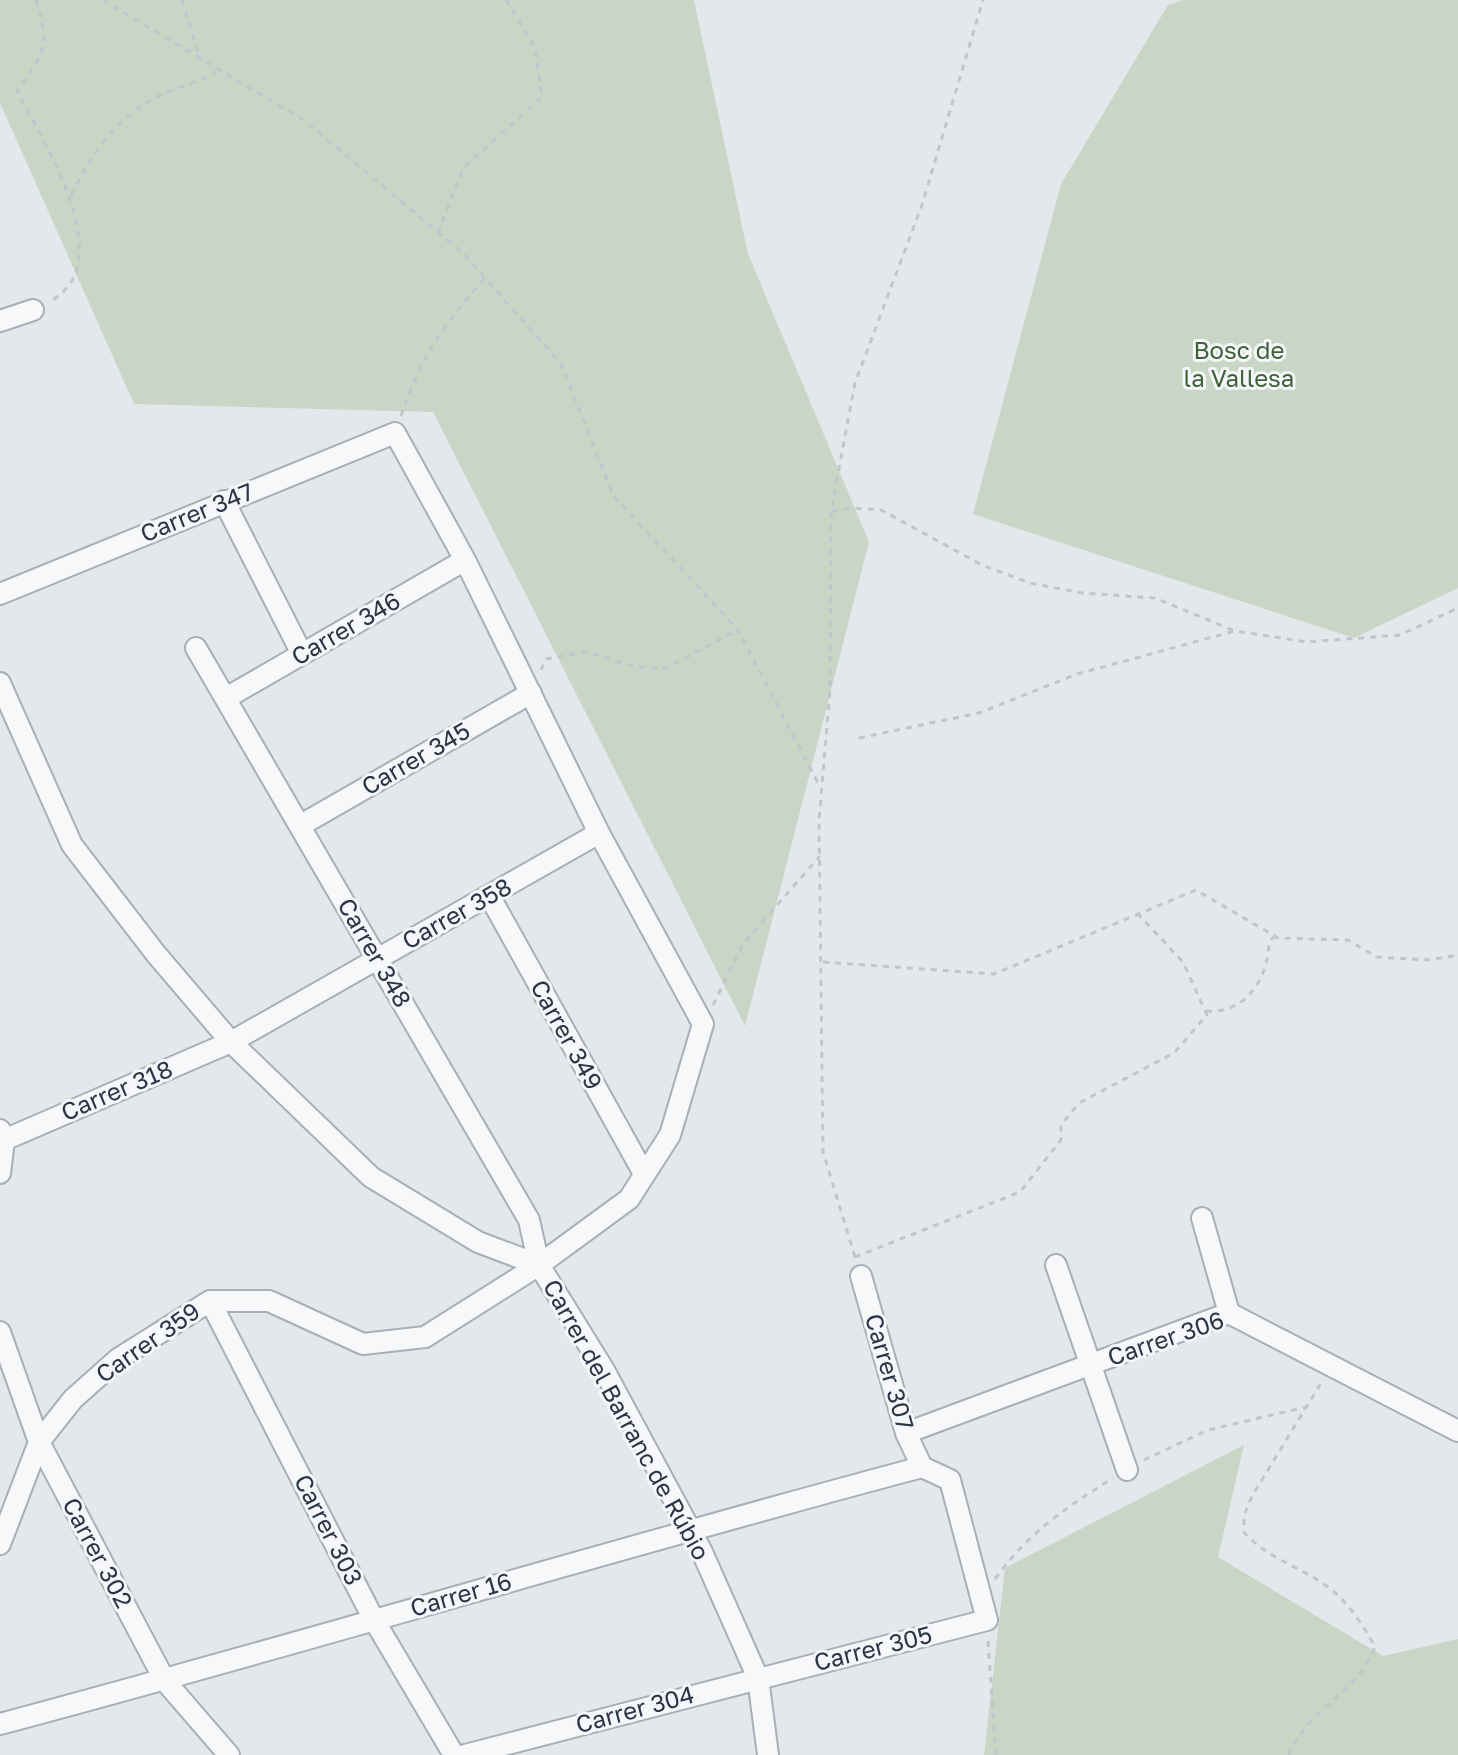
<svg xmlns="http://www.w3.org/2000/svg" width="1458" height="1755" font-family="'Golos Text',sans-serif">
	<style>
		.green { fill: #c9d6c5 }
		.lines { fill: none; stroke-linecap: round; stroke-linejoin: round }
		.minor-casing { stroke: #a9aeb7; stroke-width: 24 }
		.path { stroke: #c2c5cb; stroke-width: 3; stroke-dasharray: 6 6; stroke-linecap: butt }
		.minor { stroke: #f7f8fa; stroke-width: 20 }
		.labels { text-anchor: middle; stroke-width: 6; stroke-linejoin: round; paint-order: stroke }
		.park-label { font-size: 24px; fill: #3f6138; stroke: #f4f6f9 }
		.street-label { font-size: 24px; fill: #2b3445; stroke: #f4f6f9 }
	</style>
	<rect width="100%" height="100%" fill="#e4e7ec"/>
	<path class="green" d="M0 0H694L748 254 869 542 745 1026 433 412 134 404 0 103Z
		M1183 0H1458V588L1354 638 973 514 1061 184 1168 5Z
		M1244 1445 1218 1557 1383 1656 1458 1639V1755H984L1005 1568Z"/>
	<g class="lines">
		<defs>
			<path id="minor" d="M0 321 33 310
				M224 501 302 654
				M0 594 395 433 465 560 599 833 703 1024 670 1135 629 1199 539 1265 425 1337 363 1344 269 1301H210L118 1359 73 1399 39 1442 0 1544
				M196 648 529 1220 539 1265
				M0 683 72 845 156 954 231 1042 371 1177 478 1242 539 1265 604 1370 702 1552 758 1678 768 1755
				M226 698 465 560
				M301 825 531 693
				M490 897 643 1172
				M4 1140 231 1042 599 833
				M0 1173 4 1140 0 1130
				M1202 1218 1229 1313
				M1056 1265 1127 1470
				M861 1276 906 1433 922 1467
				M210 1301 374 1620 454 1755
				M0 1332 39 1442 165 1681 229 1755
				M906 1433 1229 1313 1458 1431
				M0 1724C308 1642 613 1549 922 1467
				M465 1755 987 1620 950 1480 922 1467"/>
		</defs>
		<use href="#minor" class="minor-casing"/>
		<path class="path" d="M36 0C50 47 45 51 17 91 42 139 122 264 50 301
			M103 0 305 121 464 254 561 364 613 495 738 630 819 785
			M182 0 201 61
			M71 195C92 154 113 121 155 98 176 87 198 83 219 71
			M438 233 463 168 542 97 535 48 506 0
			M401 416C423 352 441 329 485 278
			M832 511 852 508 881 510 982 565 1030 583 1082 593 1155 598 1235 631
			M541 670 546 659 586 652 636 667 666 668 738 630
			M859 738 979 713 1077 674 1235 631 1307 642 1400 635 1458 608
			M823 962 994 974 1196 890 1278 938 1348 940 1377 957 1428 960 1458 955
			M713 1005 743 944 820 856
			M1206 1011C1246 1014 1268 979 1269 942L1275 936
			M855 1257 823 1152 819 821 830 690 831 511 855 383 922 205 983 0
			M855 1257 1020 1192 1061 1140V1125L1079 1103 1174 1053 1207 1015 1183 962 1139 915
			M1144 1460 1208 1430 1306 1407
			M995 1579C1029 1532 1064 1509 1113 1478
			M988 1641 996 1755
			M1289 1755C1306 1710 1358 1693 1375 1647 1363 1625 1348 1602 1328 1587 1301 1567 1266 1558 1244 1532V1516L1252 1496 1321 1383"/>
		<use href="#minor" class="minor"/>
	</g>
	<g class="labels">
		<g class="park-label">
			<text x="1239" y="359">Bosc de<tspan x="1239" dy="28">la Vallesa</tspan></text>
		</g>
		<g class="street-label">
			<text transform="translate(197 513) rotate(-22)" y="8">Carrer 347</text>
			<text transform="translate(346 629) rotate(-30)" y="8">Carrer 346</text>
			<text transform="translate(416 759) rotate(-30)" y="8">Carrer 345</text>
			<text transform="translate(457 914) rotate(-29)" y="8">Carrer 358</text>
			<text transform="translate(374 953) rotate(60)" y="8">Carrer 348</text>
			<text transform="translate(566 1035) rotate(61)" y="8">Carrer 349</text>
			<text transform="translate(117 1091) rotate(-23)" y="8">Carrer 318</text>
			<text transform="translate(1166 1339) rotate(-19)" y="8">Carrer 306</text>
			<text transform="translate(148 1343) rotate(-35)" y="8">Carrer 359</text>
			<text transform="translate(889 1372) rotate(74)" y="8">Carrer 307</text>
			<text transform="translate(626 1420) rotate(61)" y="8">Carrer del Barranc de Rúbio</text>
			<text transform="translate(328 1530) rotate(63)" y="8">Carrer 303</text>
			<text transform="translate(97 1553) rotate(62)" y="8">Carrer 302</text>
			<text transform="translate(461 1595) rotate(-16)" y="8">Carrer 16</text>
			<text transform="translate(873 1649) rotate(-14)" y="8">Carrer 305</text>
			<text transform="translate(635 1710) rotate(-15)" y="8">Carrer 304</text>
		</g>
	</g>
</svg>
